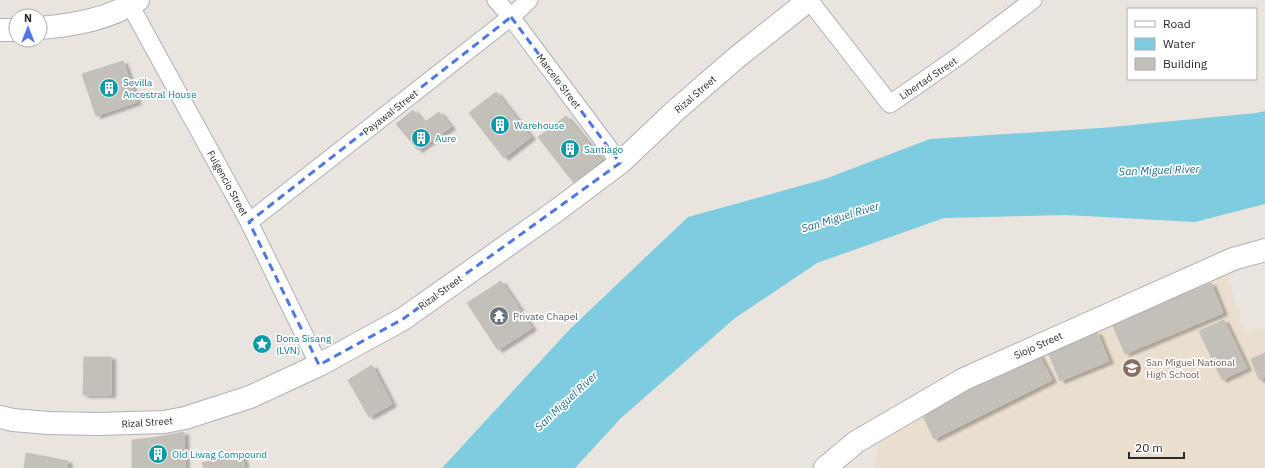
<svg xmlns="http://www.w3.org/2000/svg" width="1265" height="468" font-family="'IBM Plex Sans',sans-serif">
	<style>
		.education { fill: #eadfcf }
		.water { fill: #7ecce0 }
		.building { fill: #c3bfb9; stroke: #c6c0b8; filter: url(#shadow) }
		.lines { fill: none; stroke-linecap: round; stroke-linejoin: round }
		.street-casing { stroke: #aeb1b9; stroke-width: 19 }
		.secondary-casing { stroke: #aeb1b9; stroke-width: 24 }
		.street { stroke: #fff; stroke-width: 17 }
		.secondary { stroke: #fff; stroke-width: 22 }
		.marked { fill: none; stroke: #5177e4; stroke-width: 3; stroke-dasharray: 8 5; stroke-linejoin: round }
		.labels { text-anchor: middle; stroke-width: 3.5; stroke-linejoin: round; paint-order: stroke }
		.street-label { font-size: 10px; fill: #2a2a2a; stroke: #fff }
		.culture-label { font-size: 10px; fill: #0d838f; stroke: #fff; text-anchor: start }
		.worship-label { font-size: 10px; fill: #5b616d; stroke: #fff; text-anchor: start }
		.education-label { font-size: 10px; fill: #785e54; stroke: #fff; text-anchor: start }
		.water-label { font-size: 11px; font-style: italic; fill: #1e6d8b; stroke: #fff }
	</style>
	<defs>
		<filter id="shadow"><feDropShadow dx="4.5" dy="2.5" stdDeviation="1" flood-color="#0004"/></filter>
	</defs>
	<rect width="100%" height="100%" fill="#eae4de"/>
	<path class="education" d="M1226 271 1245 332 1265 327V468H874L881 434 953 389Z"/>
	<path class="water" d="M1265 111V204L1195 222 1066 215 944 218 817 263 735 318 621 418 575 468H442L571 328 688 217 825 179 930 139 1101 128 1256 113Z"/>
	<path class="building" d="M123 61 137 102 96 116 82 74Z
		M496 92 531 137 504 158 469 113Z
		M413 110 424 123 439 112 451 127 418 150 396 124Z
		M566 116 602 160 574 183 538 137Z
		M501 281 532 328 498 350 467 303Z
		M1211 283 1223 313 1125 354 1112 324Z
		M1224 320 1247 368 1222 380 1199 331Z
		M1097 332 1109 361 1060 381 1048 352Z
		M1038 353 1052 380 934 439 921 412Z
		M1265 353V377L1259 380 1251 359Z
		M84 357H111V395H83Z
		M372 365 392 404 369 417 348 380Z
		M184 432 185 468H132V440L151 438Z
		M241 452 245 468H204L202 463Z
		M26 453 68 461 67 468H24Z"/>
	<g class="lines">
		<defs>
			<path id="street" d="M496 0 511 17 620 163
				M809 0 890 104 959 56 1033 0
				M130 5 249 222 319 365
				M249 222 511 17 529 0"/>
			<path id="secondary" d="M40 28C74 25 110 19 138 0
				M0 30H16
				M0 417 13 420 49 423 98 424 164 422 185 418 250 397 319 365 403 319 556 211 620 163 675 111 736 58 809 0
				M825 468 856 442 964 379 1233 259 1265 250"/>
		</defs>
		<use href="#street" class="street-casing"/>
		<use href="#secondary" class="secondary-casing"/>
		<use href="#street" class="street"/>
		<use href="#secondary" class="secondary"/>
	</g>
	<path class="marked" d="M511 17 620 163 403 319 319 365 249 222Z"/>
	<defs>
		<symbol id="building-disc" viewBox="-11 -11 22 22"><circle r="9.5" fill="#0f9aa8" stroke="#fff"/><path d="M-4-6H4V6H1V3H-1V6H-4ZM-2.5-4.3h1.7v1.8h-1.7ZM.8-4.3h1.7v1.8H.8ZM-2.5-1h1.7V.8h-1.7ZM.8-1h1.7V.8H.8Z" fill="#fff"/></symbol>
		<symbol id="temple-disc" viewBox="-11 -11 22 22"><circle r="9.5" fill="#6b7280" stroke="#fff"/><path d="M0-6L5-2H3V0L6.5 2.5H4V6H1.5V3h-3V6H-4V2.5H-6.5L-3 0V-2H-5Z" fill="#fff"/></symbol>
		<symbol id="sight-disc" viewBox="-11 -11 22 22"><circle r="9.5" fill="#0f9aa8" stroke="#fff"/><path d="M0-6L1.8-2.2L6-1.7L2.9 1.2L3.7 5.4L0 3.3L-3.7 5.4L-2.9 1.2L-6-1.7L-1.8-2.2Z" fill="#fff"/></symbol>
		<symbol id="school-disc" viewBox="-11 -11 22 22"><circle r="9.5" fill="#8d6e63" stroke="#fff"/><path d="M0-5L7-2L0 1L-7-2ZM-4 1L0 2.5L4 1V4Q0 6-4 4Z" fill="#fff"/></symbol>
	</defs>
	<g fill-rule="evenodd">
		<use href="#building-disc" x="98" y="77" width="22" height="22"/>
		<use href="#building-disc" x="489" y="114" width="22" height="22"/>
		<use href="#building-disc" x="410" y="127" width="22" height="22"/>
		<use href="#building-disc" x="559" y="138" width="22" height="22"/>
		<use href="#temple-disc" x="488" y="305" width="22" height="22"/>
		<use href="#sight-disc" x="251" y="333" width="22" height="22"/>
		<use href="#school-disc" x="1121" y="357" width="22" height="22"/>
		<use href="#building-disc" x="147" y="443" width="22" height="22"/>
	</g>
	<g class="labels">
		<g class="street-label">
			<text transform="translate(928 78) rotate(-34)" y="4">Libertad Street</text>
			<text transform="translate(559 81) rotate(53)" y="4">Marcelo Street</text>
			<text transform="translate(695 94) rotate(-41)" y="4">Rizal Street</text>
			<text transform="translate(390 112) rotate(-38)" y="4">Payawal Street</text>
			<text transform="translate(228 183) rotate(61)" y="4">Fulgencio Street</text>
			<text transform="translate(440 292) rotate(-36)" y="4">Rizal Street</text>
			<text transform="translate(1038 345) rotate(-24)" y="4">Siojo Street</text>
			<text transform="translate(147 422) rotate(-4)" y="4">Rizal Street</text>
		</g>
		<g class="culture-label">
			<text x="123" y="86">Sevilla<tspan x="123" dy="12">Ancestral House</tspan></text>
			<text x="514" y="129">Warehouse</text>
			<text x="435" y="142">Aure</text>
			<text x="584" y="153">Santiago</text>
			<text x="276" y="342">Dona Sisang<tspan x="276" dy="12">(LVN)</tspan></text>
			<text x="172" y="458">Old Liwag Compound</text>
		</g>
		<g class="worship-label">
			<text x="513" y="320">Private Chapel</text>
		</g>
		<g class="education-label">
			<text x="1146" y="366">San Miguel National<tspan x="1146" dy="12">High School</tspan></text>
		</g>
		<g class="water-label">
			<text transform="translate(1159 170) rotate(-2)" y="4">San Miguel River</text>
			<text transform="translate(840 217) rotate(-17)" y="4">San Miguel River</text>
			<text transform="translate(566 401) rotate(-43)" y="4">San Miguel River</text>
		</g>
	</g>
	<rect x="1127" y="8" width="130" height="72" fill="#ffffff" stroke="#aaaaaa"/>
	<rect x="1135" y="21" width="20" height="6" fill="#ffffff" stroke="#aaaaaa"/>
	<text x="1163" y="28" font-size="12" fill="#2a2a2a">Road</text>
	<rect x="1135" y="38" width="20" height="12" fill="#7ecce0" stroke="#aaaaaa"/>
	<text x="1163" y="48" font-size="12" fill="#2a2a2a">Water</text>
	<rect x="1135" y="58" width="20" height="12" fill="#c3bfb9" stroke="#aaaaaa"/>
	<text x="1163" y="68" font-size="12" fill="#2a2a2a">Building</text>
	<g transform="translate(28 28)"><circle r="19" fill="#ffffff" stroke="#aaaaaa"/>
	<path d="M0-3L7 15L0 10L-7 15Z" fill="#5177e4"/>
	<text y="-6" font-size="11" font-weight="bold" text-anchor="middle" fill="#2a2a2a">N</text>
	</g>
	<path d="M1129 452v6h55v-6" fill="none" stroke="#2a2a2a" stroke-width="2"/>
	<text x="1135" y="452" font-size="12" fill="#2a2a2a" stroke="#ffffff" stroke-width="3" paint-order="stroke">20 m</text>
</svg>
